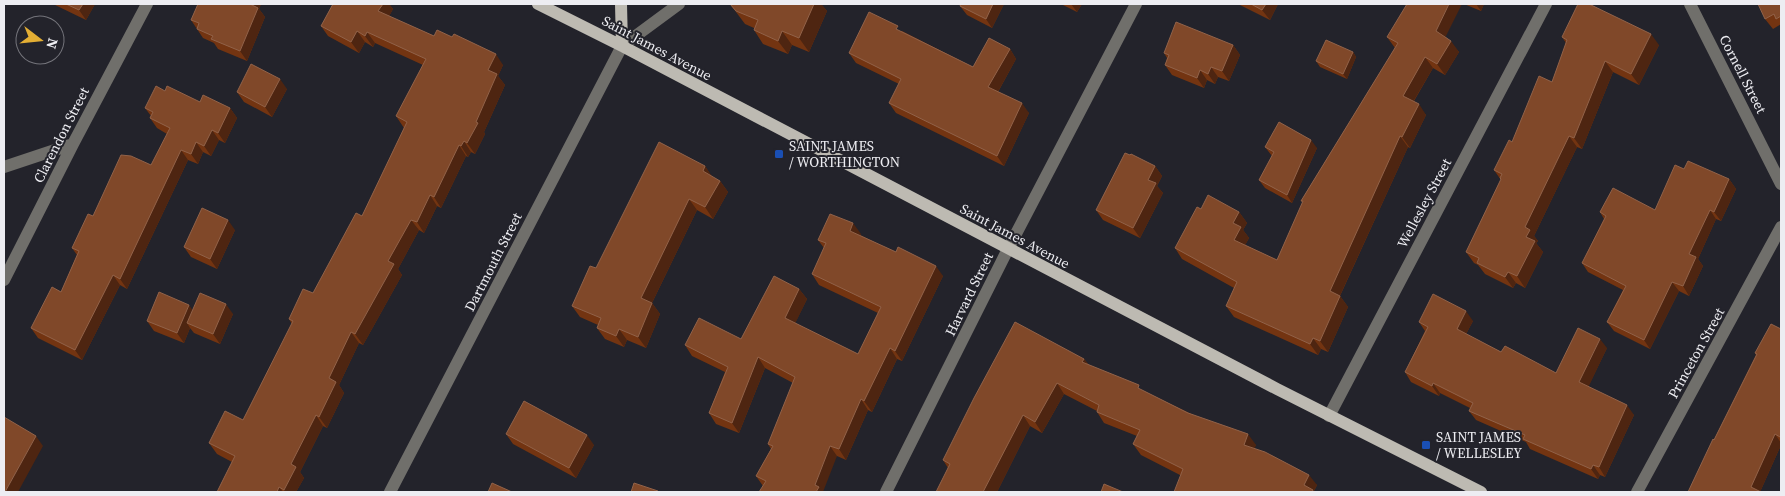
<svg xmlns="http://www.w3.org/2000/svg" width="1785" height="496" font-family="'Source Serif 4',serif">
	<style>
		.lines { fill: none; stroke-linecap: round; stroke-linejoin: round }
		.minor { stroke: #706f6b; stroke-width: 12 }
		.major { stroke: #bdbab2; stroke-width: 12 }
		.wall { fill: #733411 }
		.shaded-wall { fill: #4e2511 }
		.building { fill: #804829; stroke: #916249 }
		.transit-dot { fill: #1a4fb4; stroke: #23232b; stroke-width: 2 }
		.labels { text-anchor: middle; stroke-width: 4; stroke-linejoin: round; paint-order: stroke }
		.street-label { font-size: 14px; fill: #ededf2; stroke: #23232b }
		.poi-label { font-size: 14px; fill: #ededf2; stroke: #23232b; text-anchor: start }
	</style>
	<rect width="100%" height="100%" fill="#23232b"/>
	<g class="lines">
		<path class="minor" d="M1690 4 1781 184
			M4 167 73 144
			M4 280 73 144 147 4
			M1329 416 1546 4
			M390 492 622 46 679 4
			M886 492 1008 249 1136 4
			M1637 492 1781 227"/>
		<path class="major" d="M538 4 622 46 1277 389 1481 492
			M621 4 622 46"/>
	</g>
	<path class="wall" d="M53 4H95L86 20Z
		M198 4H261L259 9 265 17 247 61 218 49 214 43 203 38 191 20Z
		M333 4H389L393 9 389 16 434 36 503 65 498 76 505 85 484 132 485 134 475 154 471 152 468 157 466 156 441 208 437 206 424 233 419 230 398 269 402 275 363 345 359 343 339 385 344 393 327 428 323 426 300 472 304 478 296 492H217L232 462 217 454 209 443 243 420 292 324 289 319 313 293 362 216 404 128 396 116 423 65 375 43 373 47 365 42 359 53 328 36 321 26Z
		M730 4H821L827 11 809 52 792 45 788 54 763 44 754 30V28L745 24Z
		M961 4H1004L992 28 967 15 960 6Z
		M1061 4H1082L1077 12Z
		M1238 4H1278L1270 20Z
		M1464 4H1484L1481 11Z
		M1781 4V25V24L1773 29 1765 19Z
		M902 31 973 67 1010 49 1016 59 998 92 1029 113 1004 166 896 113 889 103 899 84 856 63 849 53Z
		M1387 37H1446L1459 52 1445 75 1433 68 1414 101 1426 115 1410 148 1408 147 1340 296 1348 307 1328 352 1321 349 1318 355 1234 317 1226 306 1234 288 1182 259 1175 248 1201 209 1239 212 1247 223 1243 230 1249 238 1245 245 1277 260 1303 202 1301 201 1395 48Z
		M1562 37 1659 45 1639 85 1613 72 1582 149 1577 147 1534 236 1538 241 1536 243 1543 252 1525 288 1516 283 1513 288 1485 274 1478 265 1474 263 1466 252 1501 180 1494 170 1552 82 1566 43Z
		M1233 45 1240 55 1229 81 1218 77 1215 84 1207 80 1204 88 1172 75 1165 65 1167 58 1164 53Z
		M1353 52 1356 57 1347 79 1320 67 1316 61Z
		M287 89 272 117 244 102 237 92Z
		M165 91 200 102 230 108 237 118 225 143 219 140 211 156 203 152 198 164 188 160 127 289 120 285 82 360 38 338 31 328 61 292 77 255 72 248 93 216 151 165 167 134 157 128 150 118 151 116 145 108Z
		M1265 147 1317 148 1292 203 1265 188 1259 180 1272 156Z
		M705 166 712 177 720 181 728 192 713 219 697 210 652 303 660 314 646 348 627 340 624 347 605 339 597 328 598 325 580 317 572 306 596 268Z
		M1155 166 1162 176 1157 186 1163 193 1140 238 1103 220 1096 210Z
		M1684 169 1729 179 1736 189 1721 221 1716 219 1698 259 1703 266 1689 296 1679 291 1650 349 1614 331 1607 322 1623 290 1588 272 1582 263 1604 219 1600 212 1655 210Z
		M235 230 217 269 191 257 184 247Z
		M861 234 860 235 943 276 902 361 897 359 872 412 868 410 846 460 837 456 763 486 756 476 771 449 768 444 793 383 765 368 739 433 716 424 709 413 725 372 692 356 685 345 741 339 799 289 807 299 795 323 858 354 878 313 819 285 812 274 824 248 818 240Z
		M192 310 233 314 220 344 194 333 190 328 184 343 154 331 147 321Z
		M1473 321 1466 334 1501 352 1556 373 1607 348 1588 387 1634 415 1605 477 1600 475 1598 479 1530 449 1526 442 1476 420 1469 411 1470 408 1440 393 1439 396 1411 382 1405 372 1425 331 1419 322Z
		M1781 329V445L1760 492H1688L1756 355 1755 353Z
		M1084 359 1089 365 1256 445 1254 448 1317 485 1314 491 1180 475 1141 455 1133 444 1137 436 1104 423 1097 412V411L1064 394 1042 433 1030 426 997 492H936L948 468 943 460Z
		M506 434 594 445 576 478 513 444Z"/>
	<path class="shaded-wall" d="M83 4H95L86 20 79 10Z
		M250 4H261L259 9 265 17 247 61 240 51Z
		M383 4H389L393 9 386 22 378 11Z
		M814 4H821L827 11 809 52 799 38Z
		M993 4H1004L992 28 986 19Z
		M1071 4H1082L1077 12Z
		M1266 4H1278L1270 20 1262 10Z
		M1449 4H1462L1443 42 1436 31Z
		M1476 4H1484L1481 11Z
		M357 31 365 42 359 53 351 42Z
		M782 31 792 45 788 54 778 41Z
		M367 32 375 43 373 47 365 36Z
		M1651 34 1659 45 1639 85 1631 74Z
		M1451 41 1459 52 1445 75 1437 64Z
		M1233 45 1240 55 1229 81 1222 71Z
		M1010 49 1016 59 995 97 988 87Z
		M1353 52 1356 57 1347 79 1343 74Z
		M496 54 503 65 498 76 505 85 484 132 485 134 475 154 467 143 476 122 488 70Z
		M1425 57 1433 68 1410 107 1403 96Z
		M1605 61 1613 72 1582 149 1574 138Z
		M1211 67 1218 77 1215 84 1208 74Z
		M1200 70 1207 80 1204 88 1197 78Z
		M280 79 287 89 272 117 265 107Z
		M1022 103 1029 113 1004 166 997 156Z
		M1419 104 1426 115 1410 148 1402 137Z
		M230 108 237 118 225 143 218 133Z
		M212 130 219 140 211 156 204 146Z
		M1400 136 1408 147 1337 302 1330 291Z
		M1569 136 1577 147 1534 236 1538 241 1536 243 1543 252 1525 288 1517 276 1525 227Z
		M1311 140 1317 148 1292 203 1287 195Z
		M464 141 471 152 468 157 461 146Z
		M196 142 203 152 198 164 191 154Z
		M459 145 466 156 441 208 434 197Z
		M181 150 188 160 127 289 120 279Z
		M705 166 713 178 703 171Z
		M1155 166 1162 176 1157 186 1163 193 1140 238 1133 228 1148 180Z
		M1729 179 1736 189 1721 221 1714 212Z
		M720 181 728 192 713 219 705 207Z
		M430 195 437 206 424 233 417 222Z
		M689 199 697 210 649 309 641 298Z
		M1710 210 1716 219 1698 259 1703 266 1689 296 1683 286 1689 254Z
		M1239 212 1247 223 1243 230 1249 238 1242 251 1234 240 1233 223Z
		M228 220 235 230 217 269 210 259Z
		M411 220 419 230 398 269 402 275 363 345 355 334 388 261Z
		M853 223 861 234 857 241 850 231Z
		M936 266 943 276 902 361 895 351Z
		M1508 272 1516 283 1513 288 1505 277Z
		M113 275 120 285 82 360 75 350Z
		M1672 282 1679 291 1650 349 1644 340Z
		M799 289 807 299 793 328 785 318Z
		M1340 296 1348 307 1328 352 1320 341Z
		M652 303 660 314 646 348 638 337Z
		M226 304 233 314 220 344 213 334Z
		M189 305 196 315 187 323 190 328 184 343 177 333Z
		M1466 311 1473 321 1464 338 1457 329Z
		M619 329 627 340 624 347 616 336Z
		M351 332 359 343 339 385 344 393 327 428 319 417 329 378Z
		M1313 338 1321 349 1318 355 1310 344Z
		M1600 339 1607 348 1586 392 1579 382Z
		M890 348 897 359 872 412 864 401Z
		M758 357 765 368 739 433 732 423Z
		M1084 359 1092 369 1082 362Z
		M1057 383 1064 394 1042 433 1035 422Z
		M1433 383 1440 393 1439 396 1432 386Z
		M861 399 868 410 846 460 839 449Z
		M1627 405 1634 415 1605 477 1599 467Z
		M316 415 323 426 300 472 304 478 296 492H286L284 490 291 464Z
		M1023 415 1030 426 997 492H983Z
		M1248 434 1256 445 1252 456 1244 445Z
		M1775 434 1781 443V445L1760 492 1751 487Z
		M587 435 594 445 576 478 569 468Z
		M36 436 43 446 18 492H5Z
		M830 446 837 456 823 492H816L815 485Z
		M1593 465 1600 475 1598 479 1591 469Z
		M1309 475 1317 485 1314 491 1315 492H1309L1304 485Z
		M279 487 283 492H277Z"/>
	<path class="building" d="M66 4H83L79 10Z
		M198 4H250L258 8 240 51 211 39 213 36 197 29 199 23 191 20Z
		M333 4H383L378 11 434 36 437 30 452 37 454 34 496 54 488 70 497 74 476 122 478 123 467 143 464 141 461 146 459 145 434 197 430 195 417 222 411 220 388 261 394 264 355 334 351 332 329 378 336 382 319 417 316 415 291 464 296 467 284 490 279 487 277 492H217L235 456 209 443 225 411 243 420 293 321 289 319 303 289 313 293 356 213 362 216 407 122 396 116 426 59 367 32 365 36 357 31 351 42 321 26Z
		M730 4H814L799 38 782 31 778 41 754 30 758 20 736 11Z
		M961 4H993L986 19 960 6Z
		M1251 4H1266L1262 10Z
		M1407 4H1449L1436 31 1451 41 1437 64 1425 57 1403 96 1419 104 1402 137 1400 136 1330 291 1340 296 1320 341 1313 338 1310 344 1226 306 1237 282 1175 248 1197 207 1201 209 1208 195 1239 212 1233 223 1241 227 1234 240 1277 260 1303 201H1301L1398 43 1387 37Z
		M1578 4H1589L1651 34 1631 74 1605 61 1574 138 1569 136 1525 227 1530 230 1526 237 1535 241 1517 276 1508 272 1505 277 1477 263 1479 258 1466 252 1501 179 1500 178 1502 174 1494 170 1509 140 1512 142 1539 76 1552 82 1567 40 1562 37Z
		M1758 4H1781V16L1776 19 1774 14 1765 19Z
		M869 12 898 26 896 29 973 67 989 38 1010 49 988 87 1022 103 997 156 889 103 901 79 849 53Z
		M1176 22 1233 45 1222 71 1211 67 1208 74 1200 70 1197 78 1165 65 1169 55 1164 53Z
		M1326 40 1353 52 1343 74 1316 61Z
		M251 64 280 79 265 107 237 92Z
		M156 86 165 91 167 86 200 102 203 95 230 108 218 133 212 130 204 146 196 142 191 154 181 150 120 279 113 275 75 350 31 328 52 287 61 292 79 251 72 248 88 214 93 216 121 155 131 156 151 165 170 128 150 118 153 112 145 108Z
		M1279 122 1311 140 1287 195 1259 180 1274 152 1265 147Z
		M659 142 705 166 703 171 720 181 705 207 689 199 641 298 652 303 638 337 619 329 616 336 597 328 601 318 572 306 590 266 596 268Z
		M1125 153 1130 155 1131 154 1155 166 1148 180 1156 183 1133 228 1096 210Z
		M1688 161 1729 179 1714 212 1710 210 1689 254 1696 257 1683 286 1672 282 1644 340 1607 322 1626 286 1582 263 1606 216 1600 212 1613 188 1655 210 1675 165 1684 169Z
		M202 208 228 220 210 259 184 247Z
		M830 214 853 223 850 231 896 252 898 247 936 266 895 351 890 348 864 401 861 399 839 449 830 446 815 485 819 487 816 492H759L766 481 756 476 773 446 768 444 795 377 758 357 732 423 709 413 728 367 685 345 699 318 741 339 774 276 799 289 785 318 858 354 881 307 812 274 826 243 818 240Z
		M159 292 189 305 177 333 147 321Z
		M200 293 226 304 213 334 187 323Z
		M1433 294 1466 311 1457 329 1501 352 1505 346 1556 373 1578 328 1600 339 1579 382 1627 405 1599 467 1593 465 1591 469 1523 439 1525 435 1469 411 1473 403 1433 383 1432 386 1405 372 1428 327 1419 322Z
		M1015 322 1084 359 1082 362 1139 385 1138 388 1188 413 1248 434 1244 445 1265 452 1309 475 1304 485 1313 490 1312 492H1174L1183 469 1133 444 1140 430 1097 412 1099 405 1057 383 1035 422 1023 415 983 492H936L950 464 943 460 974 398Z
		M1771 324 1781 329V434L1780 437 1775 434 1751 487 1761 492H1688L1713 439 1714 440 1757 354 1755 353Z
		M524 401 587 435 569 468 506 434Z
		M4 417 36 436 5 492H4Z
		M492 483 512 492H488Z
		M634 483 658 491 657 492H631Z
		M1104 484 1123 492H1101Z"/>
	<g class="transit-dot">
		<rect x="774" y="149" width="10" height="10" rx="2.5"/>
		<rect x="1421" y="440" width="10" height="10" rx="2.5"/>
	</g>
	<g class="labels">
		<g class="street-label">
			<text transform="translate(657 48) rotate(28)" y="5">Saint James Avenue</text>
			<text transform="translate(1743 74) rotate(63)" y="5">Cornell Street</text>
			<text transform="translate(61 135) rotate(-63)" y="5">Clarendon Street</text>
			<text transform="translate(1424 203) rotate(-62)" y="5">Wellesley Street</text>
			<text transform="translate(1015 236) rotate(28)" y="5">Saint James Avenue</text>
			<text transform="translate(493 262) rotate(-63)" y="5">Dartmouth Street</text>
			<text transform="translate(969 294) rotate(-64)" y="5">Harvard Street</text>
			<text transform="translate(1696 353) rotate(-61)" y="5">Princeton Street</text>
		</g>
		<g class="poi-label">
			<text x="789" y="151">SAINT JAMES<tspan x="789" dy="16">/ WORTHINGTON</tspan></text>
			<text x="1436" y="442">SAINT JAMES<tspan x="1436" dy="16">/ WELLESLEY</tspan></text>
		</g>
	</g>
	<rect width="1785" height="496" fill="none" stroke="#ededf2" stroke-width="10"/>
	<g transform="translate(40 40) rotate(106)"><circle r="24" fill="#23232b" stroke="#74747b"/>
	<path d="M0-4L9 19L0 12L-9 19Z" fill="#e3ae34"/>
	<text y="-8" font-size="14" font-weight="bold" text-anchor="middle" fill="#ededf2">N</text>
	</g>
</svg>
